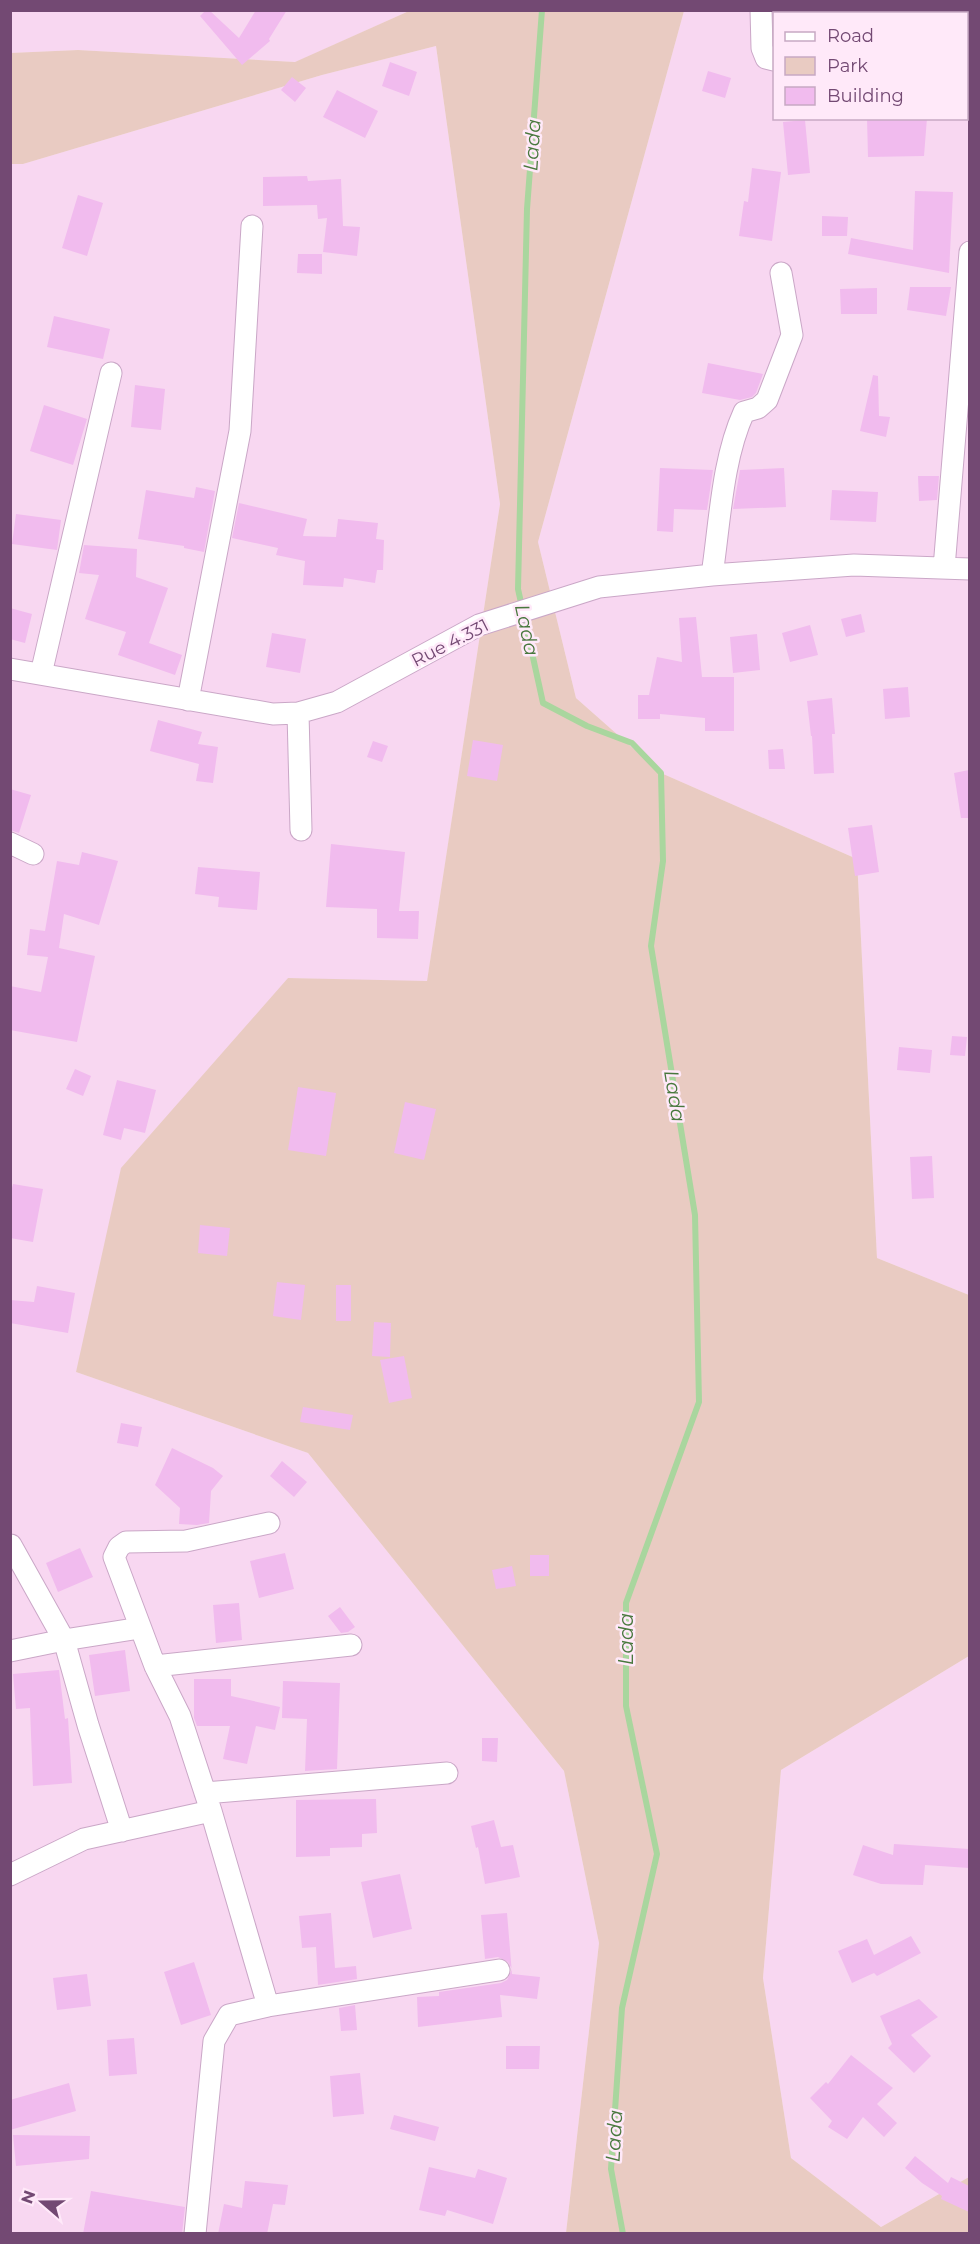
<svg xmlns="http://www.w3.org/2000/svg" width="980" height="2244" font-family="Montserrat,sans-serif">
	<style>
		.residential { fill: #f8d7f1; fill-rule: evenodd }
		.green { fill: #e9cbc2 }
		.lines { fill: none; stroke-linecap: round; stroke-linejoin: round }
		.stream { stroke: #a9d69e; stroke-width: 6 }
		.building { fill: #f1bbee }
		.minor-casing { stroke: #caa7c7; stroke-width: 23 }
		.minor { stroke: #fff; stroke-width: 21 }
		.labels { text-anchor: middle; stroke-width: 5; stroke-linejoin: round; paint-order: stroke }
		.street-label { font-size: 18px; fill: #734973; stroke: #ffe9f9 }
		.water-label { font-size: 20px; font-style: italic; fill: #48783d; stroke: #ffe9f9 }
	</style>
	<rect width="100%" height="100%" fill="#fce3f5"/>
	<path class="residential" d="M10 11H409L296 62 78 50 11 53Z
		M684 11H969V1295L877 1258 857 859 661 773 576 698 538 542ZM774 14H966V118H774Z
		M436 46 500 504 427 982 288 978 76 1372 308 1453 564 1771 599 1943 566 2233 11 2234V164H23L322 75Z
		M969 1656V2177L881 2227 791 2158 763 1978 781 1770Z"/>
	<path class="green" d="M409 11H684L538 542 576 698 661 773 857 859 877 1258 969 1295V1656L781 1770 763 1978 791 2158 881 2227 969 2177V2233H566L599 1943 564 1771 308 1453 76 1372 121 1168 288 978 427 981 500 504 436 46 322 75 23 164H11L10 53 78 50 295 62Z"/>
	<g class="lines">
		<path class="stream" d="M542 10 527 209 518 589 543 703 587 726 632 743 661 773 663 861 651 946 695 1215 699 1402 626 1603V1706L657 1854 622 2008 611 2169 623 2234"/>
	</g>
	<path class="building" d="M206 10H209L239 38 256 10H287L269 39 270 41 242 65 200 16Z
		M390 62 417 72 409 96 382 86Z
		M708 71 731 78 725 98 702 91Z
		M292 77 306 88 295 102 281 90Z
		M337 90 378 111 365 138 323 117Z
		M867 118H927L924 156 868 157Z
		M805 120 810 173 788 175 783 122Z
		M752 168 781 172 772 241 739 236 744 201 748 202Z
		M307 176 308 181 341 179 343 226 360 227 357 256 323 252 327 218 318 219 317 205 263 206V177Z
		M915 191 953 192 949 273 848 254 851 238 913 250Z
		M78 195 103 203 87 256 62 248Z
		M822 216 848 217 847 236H822Z
		M298 254H322V274L297 273Z
		M910 287H951L946 316 907 310Z
		M877 288V314H841L840 289Z
		M54 316 110 329 103 359 47 347Z
		M708 363 763 374 756 393 752 397 740 400 702 393Z
		M873 375 878 376 879 416 890 417 886 437 860 431Z
		M135 385 165 389 161 430 131 427Z
		M44 405 87 419 73 465 30 451Z
		M660 468 713 470 707 510 674 509 673 532 657 531Z
		M784 468 786 507 733 509 740 470Z
		M918 476H939L937 500 919 501Z
		M196 487 215 491 204 552 184 548V546L138 539 146 490 194 498Z
		M832 490 878 492 876 522 830 520Z
		M239 503 307 519 303 536 336 537 338 519 378 523 376 539 384 540 383 570H377L375 583 344 578 343 587 303 585 305 561 276 555 278 548 232 538Z
		M16 514 61 520 57 550 12 544Z
		M84 545 137 549 136 577 168 588 149 643 182 655 175 675 118 655 126 632 85 619 99 575 79 573Z
		M10 608 32 614 25 643 10 639Z
		M861 614 865 632 846 637 841 619Z
		M696 617 702 677H734V731H705V718L660 714V719H638V695H649L657 657 682 662 679 618Z
		M810 625 818 655 790 662 782 633Z
		M272 633 306 639 300 673 266 667Z
		M757 634 760 670 733 673 730 637Z
		M908 687 910 717 885 719 883 689Z
		M832 698 835 734H832L834 773 814 774 812 736H811L807 701Z
		M158 720 202 732 198 744 218 747 213 783 196 781 199 764 150 751Z
		M473 740 503 745 497 781 467 776Z
		M373 741 388 746 382 762 367 757Z
		M783 749 785 769H769L768 750Z
		M969 770V818H961L954 773Z
		M10 789 31 795 19 833 10 830Z
		M872 825 879 872 855 876 848 828Z
		M331 844 405 852 399 911H419L418 939 377 938V909L326 907Z
		M82 852 118 861 99 925 64 914 59 948 95 956 77 1042 10 1030V986L41 992 48 957 27 955 30 929 45 931 57 861 79 865Z
		M198 867 260 872 257 910 218 907 219 897 195 894Z
		M952 1036 967 1037 965 1056 950 1055Z
		M899 1047 932 1050 930 1073 897 1070Z
		M75 1069 91 1076 83 1096 66 1089Z
		M117 1080 156 1090 145 1133 124 1128 121 1140 103 1135Z
		M298 1087 336 1093 326 1156 288 1150Z
		M405 1102 436 1109 424 1160 394 1153Z
		M932 1156 934 1198 912 1199 910 1157Z
		M13 1184 43 1189 33 1242 10 1238V1196Z
		M200 1225 230 1228 227 1256 198 1253Z
		M277 1282 305 1285 301 1320 273 1316Z
		M336 1285H351V1321H336Z
		M37 1286 75 1293 68 1333 10 1323V1300L34 1302Z
		M374 1322 391 1323 390 1357 372 1356Z
		M404 1356 412 1398 389 1403 380 1360Z
		M303 1407 353 1415 350 1430 300 1422Z
		M121 1423 142 1427 138 1447 117 1443Z
		M172 1448 213 1468 223 1476 211 1491 209 1523 197 1525 179 1524 180 1508 155 1485Z
		M282 1461 307 1482 294 1497 270 1476Z
		M80 1548 93 1577 58 1592 46 1563Z
		M285 1553 294 1589 259 1598 250 1561Z
		M530 1555H549V1576H530Z
		M512 1566 516 1586 496 1589 492 1570Z
		M239 1603 242 1640 216 1643 213 1605Z
		M340 1607 355 1627 348 1632 341 1633 328 1616Z
		M125 1650 130 1691 95 1696 89 1655Z
		M59 1670 65 1719 68 1718 72 1783 33 1786 30 1708 16 1709 13 1674Z
		M194 1679H231V1696L280 1707 275 1730 256 1726 247 1764 223 1759 230 1726H197L194 1718Z
		M283 1681 340 1683 337 1769 305 1771 307 1719 282 1718Z
		M482 1738H498L497 1762 482 1761Z
		M376 1799 377 1833 362 1834V1847L330 1848V1856L296 1857V1800Z
		M494 1820 501 1847 513 1845 520 1877 485 1884 478 1847 476 1848 471 1826Z
		M894 1844 969 1849V1868L925 1865 923 1885 881 1884 853 1875 863 1845 893 1855Z
		M400 1874 412 1929 373 1938 361 1882Z
		M331 1913 335 1968 356 1966 357 1979 318 1985 316 1947 302 1948 299 1916Z
		M507 1913 512 1974 540 1977 537 1999 500 1995 502 2017 418 2027 417 1997 439 1996V1992L501 1983 507 1980 512 1969 508 1962 498 1957 485 1959 481 1915Z
		M911 1936 921 1953 877 1976 874 1973 852 1983 838 1951 867 1939 874 1955Z
		M194 1962 211 2015 181 2025 164 1972Z
		M87 1974 91 2006 57 2010 53 1978Z
		M919 1999 938 2017 911 2035 931 2056 914 2073 888 2048 892 2044 880 2016Z
		M355 2005 357 2030 341 2031 339 2008Z
		M134 2038 137 2074 109 2076 107 2040Z
		M506 2046H540L539 2069H506Z
		M851 2055 893 2088 877 2104 897 2123 884 2137 863 2117 847 2139 828 2127 832 2121 810 2098 826 2082 828 2084Z
		M360 2073 364 2114 333 2117 330 2076Z
		M69 2083 76 2111 10 2130V2100Z
		M394 2115 439 2127 435 2141 390 2129Z
		M13 2135 90 2136 89 2159 16 2166Z
		M915 2156 948 2183 951 2177 969 2186V2212L941 2199 942 2196 922 2183 905 2168Z
		M429 2167 475 2178 478 2169 507 2178 493 2224 447 2210 445 2216 419 2210Z
		M245 2181 288 2185 285 2205 273 2204 267 2234H218L224 2204 242 2208Z
		M91 2191 185 2207 182 2234H83Z"/>
	<g class="lines">
		<defs>
			<path id="minor" d="M761 10 762 48 766 58 774 60
				M966 49H970
				M944 568 970 252
				M712 575C720 522 722 460 744 412L758 408 767 400 792 335 781 273
				M10 669 273 714 298 713 337 702 479 625 599 587 712 575 854 565 970 569
				M41 674 111 373
				M188 700 240 431 252 226
				M298 713 301 830
				M10 843 33 854
				M11 1545 64 1640 88 1725 122 1831
				M10 1651 64 1640 140 1628
				M155 1666 351 1645
				M205 1793 447 1773
				M10 1875 84 1839 211 1811
				M268 2006 211 1811 180 1716 155 1666 114 1557 119 1547 126 1542 186 1541 269 1523
				M195 2234 214 2041 229 2015 268 2006 499 1970"/>
		</defs>
		<use href="#minor" class="minor-casing"/>
		<use href="#minor" class="minor"/>
	</g>
	<g class="labels">
		<g class="street-label">
			<text transform="translate(450 643) rotate(-27)" y="6">Rue 4.331</text>
		</g>
		<g class="water-label">
			<text transform="translate(532 145) rotate(-86)" y="7">Lada</text>
			<text transform="translate(527 630) rotate(78)" y="7">Lada</text>
			<text transform="translate(675 1096) rotate(81)" y="7">Lada</text>
			<text transform="translate(626 1639) rotate(-90)" y="7">Lada</text>
			<text transform="translate(614 2136) rotate(-87)" y="7">Lada</text>
		</g>
	</g>
	<rect width="980" height="2244" fill="none" stroke="#734973" stroke-width="24"/>
	<rect x="773" y="12" width="195" height="108" fill="#ffe9f9" stroke="#c7a9c3" stroke-width="1.5"/>
	<rect x="785" y="32" width="30" height="9" fill="#ffffff" stroke="#c7a9c3" stroke-width="1.5"/>
	<text x="827" y="42" font-size="18" fill="#734973">Road</text>
	<rect x="785" y="57" width="30" height="18" fill="#e9cbc2" stroke="#c7a9c3" stroke-width="1.5"/>
	<text x="827" y="72" font-size="18" fill="#734973">Park</text>
	<rect x="785" y="87" width="30" height="18" fill="#f1bbee" stroke="#c7a9c3" stroke-width="1.5"/>
	<text x="827" y="102" font-size="18" fill="#734973">Building</text>
	<g transform="translate(42 2202) rotate(290)" stroke="#ffe9f9" stroke-width="4.5" paint-order="stroke">
	<path d="M0-4.5L10 22L0 15L-10 22Z" fill="#734973"/>
	<text y="-9" font-size="16" font-weight="bold" text-anchor="middle" fill="#734973">N</text>
	</g>
</svg>
